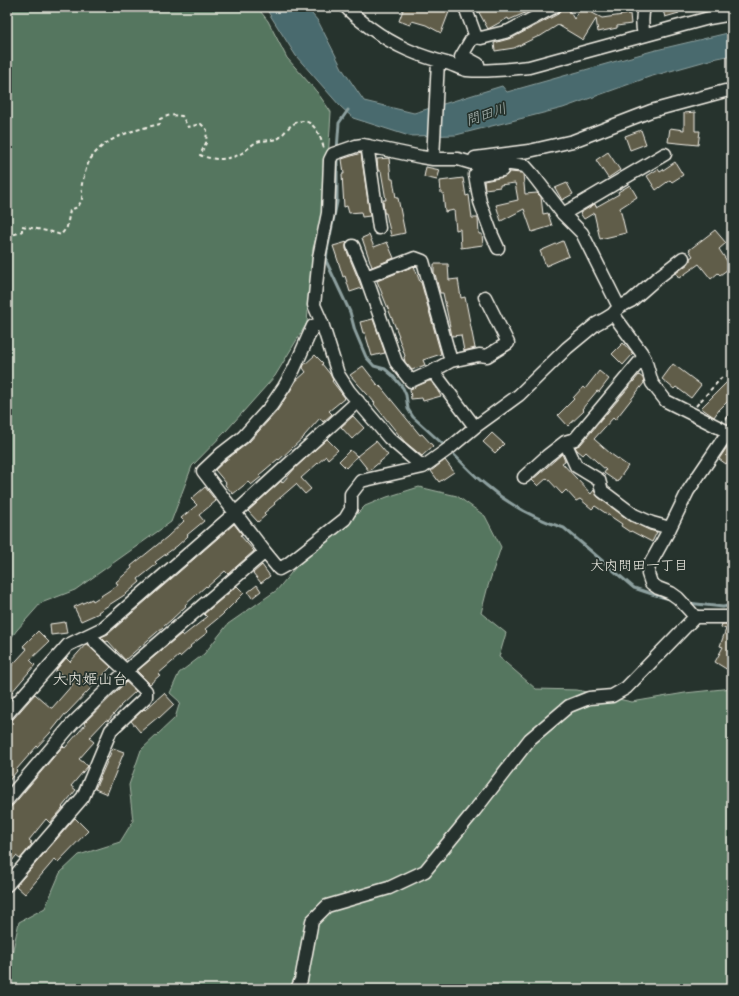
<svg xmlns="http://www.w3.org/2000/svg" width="739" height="996" font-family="'Comic Neue','Klee One',sans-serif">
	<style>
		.green { fill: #55765f; stroke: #a4b4a4 }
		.water { fill: #486a6e; stroke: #8da09f }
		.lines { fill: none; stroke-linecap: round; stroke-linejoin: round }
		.stream { stroke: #8da09f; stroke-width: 3 }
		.building { fill: #615d4a; stroke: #f4f1e8 }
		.minor-casing { stroke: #f4f1e8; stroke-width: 15 }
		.path { stroke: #f4f1e8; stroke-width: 2; stroke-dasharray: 4 3; stroke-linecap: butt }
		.minor { stroke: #26332d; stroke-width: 12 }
		.labels { text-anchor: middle; stroke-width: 3.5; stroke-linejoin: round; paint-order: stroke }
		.water-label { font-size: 14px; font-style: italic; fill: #afbbb7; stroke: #26332d }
		.neighbourhood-label { font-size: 14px; fill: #f4f1e8; stroke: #26332d }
		.quarter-label { font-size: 15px; fill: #f4f1e8; stroke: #26332d }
	</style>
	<rect width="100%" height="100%" fill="#26332d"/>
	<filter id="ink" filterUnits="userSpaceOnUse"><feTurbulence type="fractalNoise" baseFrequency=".025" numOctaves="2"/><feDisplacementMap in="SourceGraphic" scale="8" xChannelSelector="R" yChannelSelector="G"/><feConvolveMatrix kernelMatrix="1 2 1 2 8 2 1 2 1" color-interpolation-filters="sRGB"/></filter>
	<g filter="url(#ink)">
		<path class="green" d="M7 7H257L268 21 287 58 317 92 331 112 325 209 313 248 307 323 275 376 226 431 192 466 171 522 75 590 41 603 17 630 7 643Z
			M419 487 457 496 485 516 501 547 488 586 481 613 506 633 499 657 536 689 577 690 632 702 685 693 732 688V989H9V967L19 922 45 908 60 873 79 855 120 842 133 821 129 785 141 750 175 718 180 702 170 693 179 673 204 654 228 624 277 590 300 562 355 516 365 506 387 497Z"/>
		<path class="water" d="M265 7H306L318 21 343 70 364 101 414 113 502 86 507 92 652 51 732 32V55L713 59 649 77 563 108 456 135 409 136 353 118 340 106 296 56Z"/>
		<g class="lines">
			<path class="stream" d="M337 150 339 123 348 110
				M337 157V202L327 251 326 261 350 312 355 331 366 357 374 366 385 369 392 375 403 388 406 395 408 409 413 417 446 447
				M450 451C462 462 473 475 486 485 509 505 536 519 564 528L634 588 652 594 673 600
				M688 603 723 607 732 605"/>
		</g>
		<path class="building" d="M404 7H437L449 12 441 33 426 25 412 21 410 25 399 21Z
			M476 7H538L509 20 508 18 488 29Z
			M562 7H567L574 19 581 7 602 18 630 14 631 24 617 26V28L598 32 596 19 583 40 558 25 539 37V36L514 48 495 51 494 43 512 38 533 27 558 14 560 11Z
			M662 7H677L679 13 665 17Z
			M695 112V131H700L698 145 668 142 670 128 684 130V113Z
			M641 130 646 144 630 150 625 136Z
			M608 152 620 170 608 178 596 160Z
			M361 153 370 216 362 217 361 212 349 213 347 206 344 207 342 174H344L342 159Z
			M389 158 391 179H393L396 198H398L405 233 391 236 386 213H384L383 200H386L381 171H378L377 159Z
			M675 162 683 175 672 182 670 180 656 190 647 176 658 169 660 172Z
			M426 167 440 170 437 180 424 177Z
			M509 172H510L521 173 523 174 525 194 537 193 541 197 543 214 548 213 552 226 532 232 524 209 501 221 496 205 518 200 515 183 500 185V187L485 189 484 181 504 177 507 175Z
			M463 178 466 196 469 195 472 218H478V219L479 234H482L483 245 461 248 460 229 456 230 454 210 445 212 443 193H441L440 181Z
			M567 183 573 194 562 200 555 188Z
			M630 185 637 197 620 208 626 233 600 239 594 213 584 219 580 213 595 204 596 207 619 194 618 192Z
			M715 230 726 243 719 249 731 267 720 275 718 273 711 279 699 264 679 278 676 273 688 264 690 261V258L693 256 689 250Z
			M369 235 374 247 387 242 394 258 372 267 362 238Z
			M563 241 569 256 546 266 540 251Z
			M347 242 346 245V249L362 288 350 292 345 276 343 277 339 264 333 246Z
			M434 264H448L449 280 458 279 461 298 465 297 475 348 464 351 461 335 452 336 443 293H440L435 274H434Z
			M414 266 420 282H421L441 354 423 360 425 365 412 370 405 362 404 357 405 356 398 336H399L377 281Z
			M373 319 385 353 372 356 365 333H363L360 322Z
			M623 343 633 354 623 365 612 354Z
			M315 355 323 363 322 364 330 374 333 380 332 381 345 398 329 411 332 414 323 422 320 418 304 436V437L279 460 278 459 259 475 261 477 251 485 248 482 233 494 225 485 226 483 215 470 226 460 249 442 277 411 290 391 296 381 306 372 303 368 304 365Z
			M673 364 701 385 691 398 676 387 674 389 662 379Z
			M363 366 377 384H376H377L381 388 380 386 420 435 422 434 433 446 422 456 405 442 399 435 374 404 375 403 350 375Z
			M599 371 609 379 599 392 597 391 582 409 584 411 568 426 558 415 574 399 573 398 583 387 585 389Z
			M639 375 643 378 644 383 615 420 613 418 594 439 611 454 628 466 617 482 604 473 606 470 586 452 583 455 577 450 575 447 581 444Z
			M732 377V397L719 410 714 417 701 408Z
			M429 381H431L441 396 423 401 422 398 411 399 410 389Z
			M353 416 364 428 352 439 341 427Z
			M492 433 504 444 495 453 483 442Z
			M327 439 338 450 328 459 326 456 301 478 311 489 305 494 296 484 274 503 275 504 264 513 266 515 258 522 248 511 281 481 282 483 296 467Z
			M376 441 388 455 369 471 357 456Z
			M731 441 732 442V456L726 464 719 459Z
			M350 450 357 456 346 468 339 461Z
			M562 454 565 461 562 463 591 494 594 490 598 497 630 521 649 530 657 532 652 542 631 531 630 532 621 526 622 524 595 506 592 509 580 499 576 501 566 490 562 494 547 478 538 486 532 480Z
			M445 460 454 472 439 482 431 471Z
			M205 487 216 501 199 515 204 521 187 535 188 536 177 546 155 562 157 564 138 579 140 582 126 594 98 612 99 613 81 621 74 607 92 599 93 601 118 585 116 582 132 568 131 566 167 537 184 521 181 518 197 505 191 499Z
			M234 524 242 534 240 535 254 551 228 574 225 571 207 587 206 586 185 605 186 606 171 620 125 660 108 641 106 642 101 637 108 634Z
			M262 565 270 576 261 583 253 573Z
			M257 585 261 591 252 598 248 592Z
			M237 586 244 593 222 615 205 629 208 632 190 646 191 647 180 657 179 656 158 674 160 675 150 684 137 671 181 634 183 636 207 617 204 614Z
			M65 622 67 633 51 635 50 624Z
			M722 624H727L732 626V640L728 652 732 654V663L728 670 715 662 723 647 720 646 726 629 721 627Z
			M38 631 49 642 30 660 35 665 11 693 7 689V671L27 649 23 646Z
			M86 644H88L91 648 111 667 66 714H65L50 733 37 747V746L16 770 17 771 7 783V726L35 694 51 708H52L73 684 56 670 66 658 70 662Z
			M126 682 136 691 120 706H121L108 721 106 720 89 738 94 742 79 759 88 766 71 786 76 790 62 807 63 808 50 823 46 819 29 840 32 842 30 843 32 844 20 859 16 856 7 867V810L13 805 63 746 65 748 85 725 84 723Z
			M164 693 174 704 159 718 158 717 140 732 131 721 144 709 145 710Z
			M113 748 124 752 107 794 95 789Z
			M75 818 88 831 58 862 55 859 25 894 16 886Z"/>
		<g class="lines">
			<defs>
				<path id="minor" d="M346 7C353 15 361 21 369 27 396 47 419 56 450 64 456 66 461 69 467 70 488 72 508 69 529 67L709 18 732 14
					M465 7 476 37 481 38 509 31 554 7
					M644 7C642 16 642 27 644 35
					M476 37 471 40 461 57 467 58 478 64 479 70
					M369 146 368 151 379 228
					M475 158 529 151 573 141 651 111 725 91H732
					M433 159 438 61
					M563 214 665 154
					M353 246 366 277 396 362 411 381 433 371 475 427
					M498 248 492 235 480 202 475 175 502 170
					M366 277 415 258 423 261 451 361
					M619 307 631 301 656 279 683 258
					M613 314 641 352 645 359 652 383 666 401 732 434
					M322 323 313 326 294 369 284 387 271 406 243 437 221 454 203 471 265 552 279 569 288 564 345 519 351 509V494L361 481 423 467 451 447 475 427 519 395 567 348 596 324 605 319 613 314 619 307 582 233 563 214 533 175 525 166 511 164H475L458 159H433L421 157 363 145 356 146 333 154 330 160 328 213 319 257 314 305 322 323 338 374 349 391 389 438 423 467
					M433 371 451 361 479 355 487 356 508 343 485 297
					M565 442 576 466 599 480 602 491 634 515 652 523 670 528
					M524 477 547 456 565 442 575 439 641 360 645 359
					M695 617 690 611 678 598 671 593 658 588 651 583 648 574 649 566 670 528 688 491 728 432
					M7 714 68 645 103 628 235 513 358 401
					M7 800 72 724 126 671 265 552
					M7 885 83 797 111 730 146 697V691L126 671 96 643 91 634
					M297 989 301 980 312 921 327 906 389 888 425 871 475 810 530 739 569 706 589 698 612 696 626 688 695 617H729L732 619"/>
			</defs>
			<use href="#minor" class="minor-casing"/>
			<path class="path" d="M7 236 19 233 22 231V226L52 232 61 235 67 227 70 210 78 207C79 204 82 201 82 198 83 191 80 189 83 180 85 173 87 163 92 157 107 136 135 130 160 124V119L170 115 182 116 188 127 201 124 207 130 206 143 200 155C214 161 230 160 242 153 247 150 252 144 257 142 263 140 273 141 279 138 282 136 287 128 292 125 311 112 320 134 324 149
				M696 406 724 375
				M726 419 732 412"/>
			<use href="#minor" class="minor"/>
		</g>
	</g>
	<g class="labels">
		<g class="water-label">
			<text transform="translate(486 114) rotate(-18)" y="5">問田川</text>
		</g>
		<g class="neighbourhood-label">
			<text x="639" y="570">大内問田一丁目</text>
		</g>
		<g class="quarter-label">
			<text x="90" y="684">大内姫山台</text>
		</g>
	</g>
	<rect width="739" height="996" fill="none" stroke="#26332d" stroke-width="24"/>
	<rect x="12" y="12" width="715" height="972" fill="none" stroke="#f4f1e8" stroke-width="1.5" filter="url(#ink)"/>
</svg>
